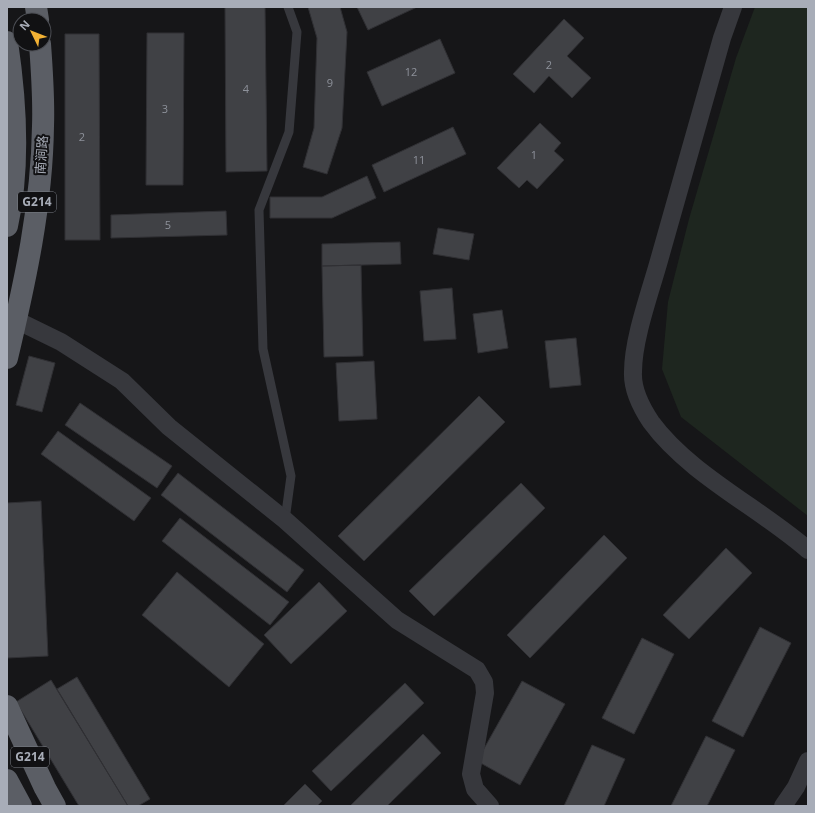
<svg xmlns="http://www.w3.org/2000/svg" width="815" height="813" font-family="'Open Sans','Noto Sans SC',sans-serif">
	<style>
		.green { fill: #1e261f }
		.building { fill: #404145; stroke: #303034 }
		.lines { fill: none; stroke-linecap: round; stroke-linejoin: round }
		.service { stroke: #37383d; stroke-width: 9 }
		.minor { stroke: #37383d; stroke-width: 18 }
		.trunk { stroke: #5b5e65; stroke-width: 22 }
		.labels { text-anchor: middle; stroke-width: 4; stroke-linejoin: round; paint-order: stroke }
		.number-label { font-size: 11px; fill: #8e929b }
		.shield { fill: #111113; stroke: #7b7e86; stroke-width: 1 }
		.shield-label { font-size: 12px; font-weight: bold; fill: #a8adb8 }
		.street-label { font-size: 13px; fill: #a8adb8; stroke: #111113 }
	</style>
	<rect width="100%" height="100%" fill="#161618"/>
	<path class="green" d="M755 7H808V516L681 417 662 369 668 302 689 219 736 58Z"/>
	<path class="building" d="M225 7H265L267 171 226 172Z
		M308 7H340L347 32 342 128 327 174 303 167 314 128 317 38Z
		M357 7H417L368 30Z
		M564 19 584 38 567 56 591 78 572 98 549 76 534 93 513 74Z
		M147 33H184L183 185H146Z
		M65 34H99L100 240H65Z
		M440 39 455 73 382 106 367 72Z
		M540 123 561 143 554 151 564 160 537 189 527 180 519 188 497 168Z
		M453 127 466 154 384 192 372 165Z
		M367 176 376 198 332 218H270V197H322Z
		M226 211 227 235 111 238V215Z
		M438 228 474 234 469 260 433 254Z
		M400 242 401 264 322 266V244Z
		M361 265 363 356 324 357 322 266Z
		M452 288 456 339 424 341 420 291Z
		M502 310 508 348 478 353 473 314Z
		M576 338 581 385 550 388 545 341Z
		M29 356 55 363 42 412 16 405Z
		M374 361 377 419 339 421 336 363Z
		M479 396 505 422 364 561 338 536Z
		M80 403 172 466 157 488 65 425Z
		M58 431 151 498 134 521 41 454Z
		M178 473 304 570 287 592 161 495Z
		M521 483 545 508 434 616 409 591Z
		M41 501 48 656 7 658V503Z
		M180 518 289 602 270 625 162 541Z
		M604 535 627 558 530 658 507 635Z
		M726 548 752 573 689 639 663 615Z
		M177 572 264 644 229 687 142 615Z
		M319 582 347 611 291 664 264 635Z
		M760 627 791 643 743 737 712 721Z
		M642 638 674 654 634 734 602 718Z
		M77 677 150 799 138 806H128L57 689Z
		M51 680 128 806H79L16 702Z
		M522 681 565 704 520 785 477 761Z
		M405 683 424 703 331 791 312 771Z
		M423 734 441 753 387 806H350Z
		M706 736 735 750 707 806H671Z
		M592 745 625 759 604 806H564Z
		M305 784 322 801 317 806H283Z"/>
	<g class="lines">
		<path class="service" d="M285 520 291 476 263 349 259 210 289 132 297 32 288 7"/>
		<path class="minor" d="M733 7 722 38C702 111 681 184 660 257 651 290 633 338 633 372 632 390 641 407 651 422 689 474 760 508 808 550
			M16 320 61 342 122 381 169 427 285 520 397 620 477 670 484 682 485 693 471 774 475 789 490 806
			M783 806 796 787 808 761"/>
		<path class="trunk" d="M36 7 38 20
			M7 42C16 102 20 167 7 226
			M7 358C25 282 42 205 43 126 44 99 42 71 40 44
			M7 706 45 788 55 806
			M7 780 21 806"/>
	</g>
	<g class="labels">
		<g class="number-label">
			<text x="549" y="69">2</text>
			<text x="411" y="76">12</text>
			<text x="330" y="87">9</text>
			<text x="246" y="93">4</text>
			<text x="165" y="113">3</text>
			<text x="82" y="141">2</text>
			<text x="534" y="159">1</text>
			<text x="419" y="164">11</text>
			<text x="168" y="229">5</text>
		</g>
		<g class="shield">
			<rect x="18" y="192" width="38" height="20" rx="3"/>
			<rect x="11" y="747" width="38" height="20" rx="3"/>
		</g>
		<g class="shield-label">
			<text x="37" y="206">G214</text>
			<text x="30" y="761">G214</text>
		</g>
		<g class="street-label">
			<text transform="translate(41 155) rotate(-86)" y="5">南涧路</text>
		</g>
	</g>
	<rect width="815" height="813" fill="none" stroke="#a8adb8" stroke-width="16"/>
	<g transform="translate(32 32) rotate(313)"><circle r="19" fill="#111113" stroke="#4d4f55"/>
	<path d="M0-3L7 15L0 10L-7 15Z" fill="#f2b134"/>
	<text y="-6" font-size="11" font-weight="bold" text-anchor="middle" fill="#a8adb8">N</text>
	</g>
</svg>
